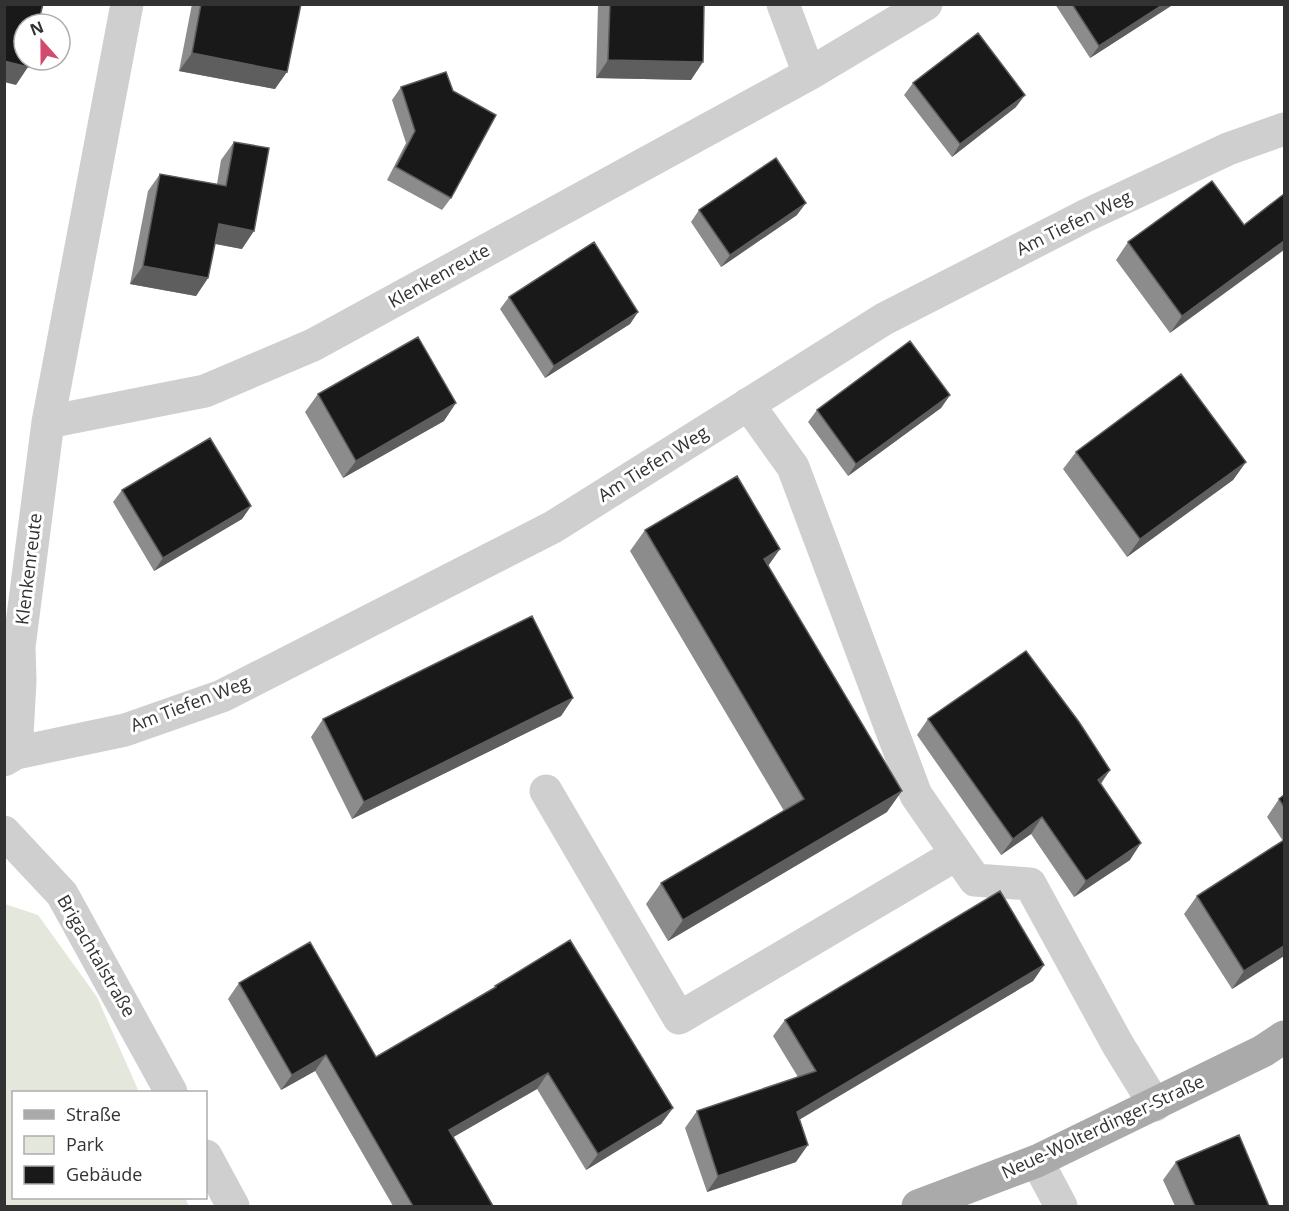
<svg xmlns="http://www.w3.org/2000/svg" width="1289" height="1211" font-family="'Open Sans',sans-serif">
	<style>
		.green { fill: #e4e8dc }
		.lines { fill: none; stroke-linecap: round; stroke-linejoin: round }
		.minor { stroke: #cfcfcf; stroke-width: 33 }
		.major { stroke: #aaa; stroke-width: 33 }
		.wall { fill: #8c8c8c }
		.shaded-wall { fill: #5e5e5e }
		.building { fill: #191919; stroke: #5e5e5e; stroke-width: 1.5 }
		.labels { text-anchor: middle; stroke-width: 6; stroke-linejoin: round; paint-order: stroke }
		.street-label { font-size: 18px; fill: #323232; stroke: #fff }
	</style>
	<rect width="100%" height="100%" fill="#fff"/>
	<path class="green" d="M5 904 38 915 97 997 139 1092H14V1198H185L189 1206H5Z"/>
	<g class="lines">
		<path class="minor" d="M783 4 809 74
			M748 404 793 467 916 795 975 880 1030 884 1118 1045 1155 1105
			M48 422 127 4
			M16 753 20 681 19 647 48 422 205 391 313 345 809 74 926 4
			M4 760 16 753 125 730 222 696 553 527 884 319 1087 215 1228 149 1284 129
			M546 791 679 1018 957 854
			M4 832 62 894 171 1092
			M206 1156 233 1206
			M1037 1161 1061 1206"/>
		<path class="major" d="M918 1206 1037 1161 1263 1051 1284 1037"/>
	</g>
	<path class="wall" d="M192 4H301L275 89 179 71Z
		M598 4H704L691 80 596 78Z
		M1055 4H1174L1090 58Z
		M913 83 1016 107 952 157 904 95Z
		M401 87 453 91 451 198 442 210 387 180 406 143 392 100Z
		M234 142 242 249 215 244 208 278 196 296 130 284 148 191 160 174 217 184 221 160Z
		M1284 194 1170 333 1116 260 1128 242 1244 225Z
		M699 210 797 215 721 267 691 222Z
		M509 297 638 312 630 324 545 378 500 309Z
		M318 394 444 421 343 478 305 412Z
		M950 395 941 408 848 476 808 422 817 410Z
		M1076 452 1246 462 1233 480 1127 557 1063 469Z
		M122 490 251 506 242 519 154 571 113 502Z
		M645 530 780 549 768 566 887 812 668 941 646 904 661 883 784 811 630 551Z
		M573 698 561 716 352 819 311 737 323 719Z
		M928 719 1110 770 1101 784 1130 860 1074 897 1031 834 1001 855 917 735Z
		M1284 795V956L1232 989 1184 914 1197 896 1283 841 1267 817 1279 799Z
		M1044 965 1033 981 799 1120 796 1162 707 1192 685 1128 697 1111 798 1077 773 1036 785 1020Z
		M239 983 376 1057 493 989 495 986 673 1108 661 1124 586 1170 537 1089 453 1137 493 1206H393L315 1071 281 1090 228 999Z
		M1176 1162 1269 1206H1175L1163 1180Z"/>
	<path class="shaded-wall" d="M1164 4H1174L1090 58 1099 46Z
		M192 53 287 72 275 89 179 71Z
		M608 60 703 62 691 80 596 78Z
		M4 61 28 67 16 85 4 82Z
		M1025 95 1016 107 952 157 960 144Z
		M806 203 797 215 721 267 730 255Z
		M219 224 254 231 242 249 206 242Z
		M1284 241V250L1170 333 1182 316Z
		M143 266 208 278 196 296 130 284Z
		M638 312 630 324 545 378 554 366Z
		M950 395 941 408 848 476 856 464Z
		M456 403 444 421 343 478 356 461Z
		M1246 462 1233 480 1127 557 1140 539Z
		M251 506 242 519 154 571 163 558Z
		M780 549 765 570 764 559Z
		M573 698 561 716 352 819 364 802Z
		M1110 770 1098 787V780Z
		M902 791 887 812 668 941 683 920Z
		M1042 817 1031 834 1001 855 1013 839Z
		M1141 843 1130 860 1074 897 1086 881Z
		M1284 946V956L1232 989 1244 971Z
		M1044 965 1033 981 785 1128 797 1112Z
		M326 1055 315 1071 281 1090 292 1075Z
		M548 1073 537 1089 438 1146 449 1130Z
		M673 1108 661 1124 586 1170 598 1154Z
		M808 1145 796 1162 707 1192 718 1176Z"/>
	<path class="building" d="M4 4H43L38 24H24V60H30L28 67 4 61Z
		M201 4H301L287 72 192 53Z
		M610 4H704L703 62 608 60Z
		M1072 4H1164L1099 46Z
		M978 33 1025 95 960 144 913 83Z
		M446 72 453 91 496 115 451 198 396 167 415 131 401 87Z
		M234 142 269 148 254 231 219 224 208 278 143 266 160 174 226 186Z
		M776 158 806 203 730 255 699 210Z
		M1212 181 1244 225 1284 194V241L1182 316 1128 242Z
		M594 242 638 312 554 366 509 297Z
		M418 337 456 403 356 461 318 394Z
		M910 341 950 395 856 464 817 410Z
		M1181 374 1246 462 1140 539 1076 452Z
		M210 438 251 506 163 558 122 490Z
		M737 476 780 549 764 559 902 791 683 920 661 883 804 799 645 530Z
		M532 616 573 698 364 802 323 719Z
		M1026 651 1079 722 1110 770 1098 780 1141 843 1086 881 1042 817 1013 839 928 719Z
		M1284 795V807L1279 799Z
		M1284 840V946L1244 971 1197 896Z
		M1000 891 1044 965 797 1112 808 1145 718 1176 697 1111 816 1071 785 1020Z
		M570 940 673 1108 598 1154 548 1073 449 1130 493 1206H413L326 1055 292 1075 239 983 310 942 376 1057 496 987 495 986Z
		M1239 1135 1269 1206H1195L1176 1162Z"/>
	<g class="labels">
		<g class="street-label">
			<text transform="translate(1074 223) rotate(-26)" y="6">Am Tiefen Weg</text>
			<text transform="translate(439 276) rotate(-29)" y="6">Klenkenreute</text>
			<text transform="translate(653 464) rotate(-32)" y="6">Am Tiefen Weg</text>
			<text transform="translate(29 569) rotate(-83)" y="6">Klenkenreute</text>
			<text transform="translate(190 704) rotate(-21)" y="6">Am Tiefen Weg</text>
			<text transform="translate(96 956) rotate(60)" y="6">Brigachtalstraße</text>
			<text transform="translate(1103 1127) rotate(-25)" y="6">Neue-Wolterdinger-Straße</text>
		</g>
	</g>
	<rect width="1289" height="1211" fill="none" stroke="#323232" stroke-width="12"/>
	<rect x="12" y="1091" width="195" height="108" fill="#ffffff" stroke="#adadad" stroke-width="1.5"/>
	<rect x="24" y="1110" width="30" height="9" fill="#aaaaaa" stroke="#adadad" stroke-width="1.5"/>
	<text x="66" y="1121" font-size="18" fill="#323232">Straße</text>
	<rect x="24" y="1136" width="30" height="18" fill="#e4e8dc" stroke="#adadad" stroke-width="1.5"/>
	<text x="66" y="1151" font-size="18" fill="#323232">Park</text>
	<rect x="24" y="1166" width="30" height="18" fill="#191919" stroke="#adadad" stroke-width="1.5"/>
	<text x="66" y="1181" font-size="18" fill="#323232">Gebäude</text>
	<g transform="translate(42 42) rotate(339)"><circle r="28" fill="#ffffff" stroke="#adadad" stroke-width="1.5"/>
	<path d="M0-4.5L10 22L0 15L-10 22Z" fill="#d24b6e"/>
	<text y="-9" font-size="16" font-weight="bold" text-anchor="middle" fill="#323232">N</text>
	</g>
</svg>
